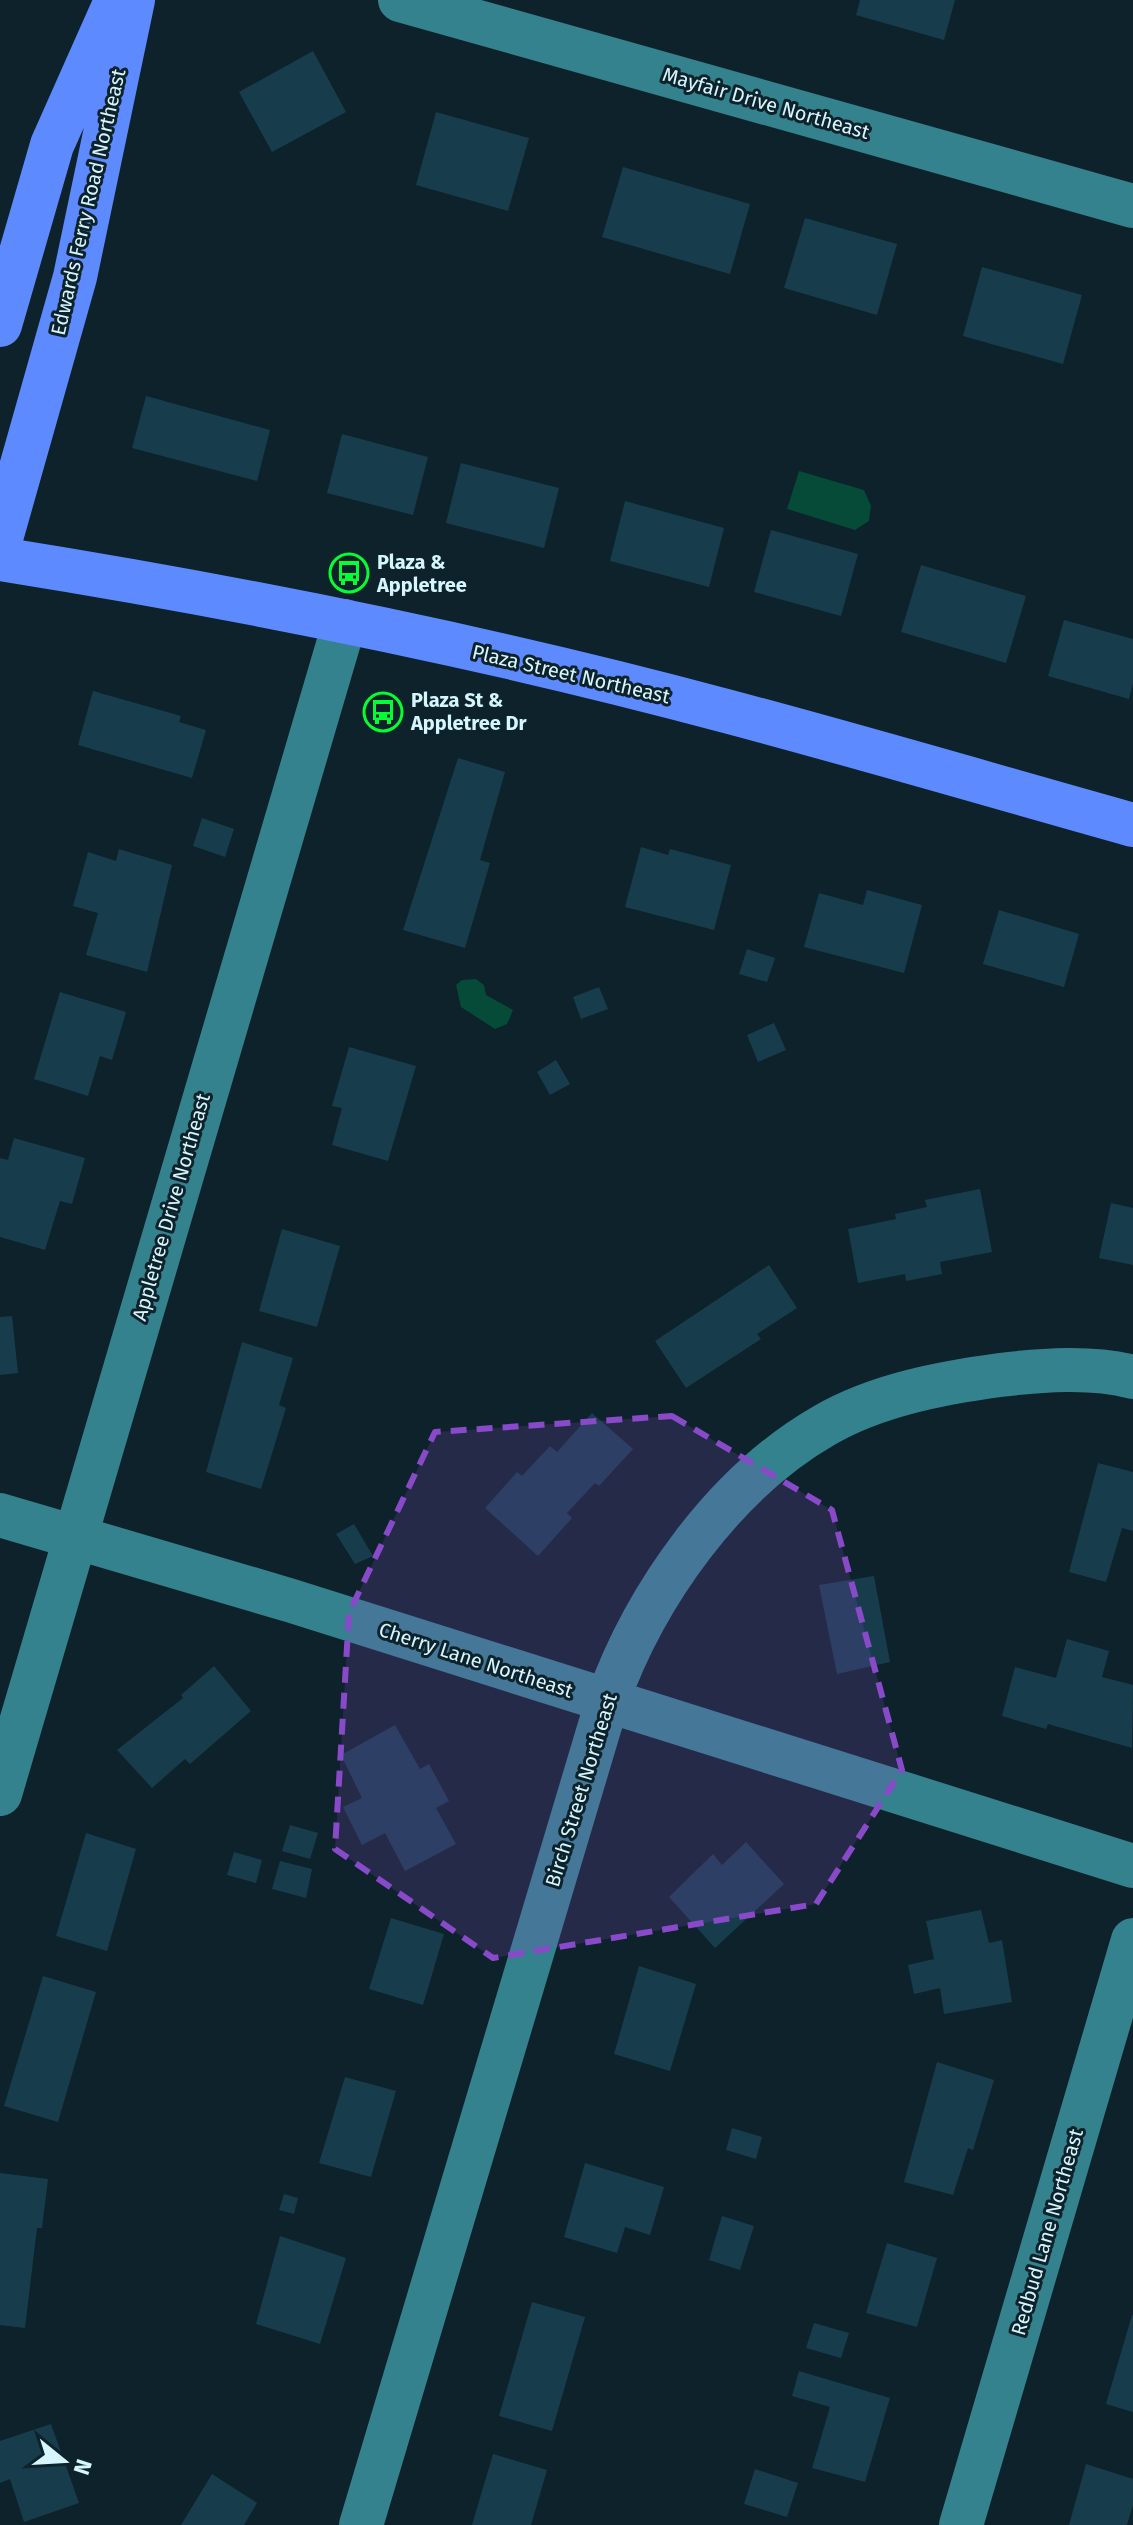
<svg xmlns="http://www.w3.org/2000/svg" width="1133" height="2525" font-family="'Fira Sans',sans-serif">
	<style>
		.water { fill: #054b38 }
		.building { fill: #173d4d }
		.lines { fill: none; stroke-linecap: round; stroke-linejoin: round }
		.minor { stroke: #34828d; stroke-width: 44 }
		.major { stroke: #5d8aff; stroke-width: 44 }
		.marked { fill: #894ac9; fill-opacity: 0.2; stroke: #894ac9; stroke-width: 6; stroke-dasharray: 16 10; stroke-linejoin: round }
		.labels { text-anchor: middle; stroke-width: 6; stroke-linejoin: round; paint-order: stroke }
		.street-label { font-size: 20px; fill: #d6f6ff; stroke: #0d222a }
		.poi-label { font-size: 20px; font-weight: bold; fill: #d6f6ff; stroke: #0d222a; text-anchor: start }
	</style>
	<rect width="100%" height="100%" fill="#0d222a"/>
	<path class="water" d="M799 471 864 490 871 506 869 521 855 530 787 509Z
		M476 979 484 985 486 995 513 1010 507 1024 495 1029 461 1007 456 985 462 980Z"/>
	<path class="building" d="M860 0H955L944 40 856 15Z
		M313 51 346 112 272 152 239 92Z
		M436 112 529 138 508 211 416 185Z
		M623 167 750 204 730 274 602 237Z
		M805 218 897 244 877 315 784 288Z
		M982 267 1082 295 1063 364 963 336Z
		M146 396 270 430 257 481 132 448Z
		M342 434 428 457 413 515 327 493Z
		M461 463 559 488 544 548 446 523Z
		M625 501 724 528 709 587 610 561Z
		M771 530 858 554 841 616 754 592Z
		M921 565 1026 596 1006 663 901 632Z
		M1064 620 1133 639V683L1129 699 1048 676Z
		M93 691 181 716 179 722 206 730 192 778 78 745Z
		M458 758 505 772 480 860 490 863 465 948 403 930Z
		M202 818 234 829 225 857 193 846Z
		M641 847 668 855 670 849 731 865 714 930 625 907Z
		M119 849 172 865 147 972 86 955 98 913 73 906 88 852 116 861Z
		M867 890 922 905 904 973 804 947 819 893 863 905Z
		M999 910 1079 934 1064 987 983 964Z
		M747 949 775 958 767 982 739 974Z
		M599 987 608 1009 581 1019 573 997Z
		M60 992 126 1012 112 1060 100 1056 88 1096 34 1079Z
		M774 1023 786 1050 758 1062 747 1035Z
		M349 1047 416 1066 388 1161 332 1145 342 1108 332 1106Z
		M556 1060 570 1084 550 1095 537 1072Z
		M14 1138 85 1158 72 1204 60 1201 45 1250 0 1237V1158L8 1160Z
		M980 1189 992 1252 940 1262 942 1274 906 1281 905 1274 858 1283 848 1229 896 1219 895 1214 927 1207 925 1200Z
		M1111 1203 1133 1208V1265L1099 1258Z
		M282 1229 340 1246 317 1327 259 1311Z
		M769 1265 797 1308 757 1334 761 1339 686 1388 655 1341Z
		M12 1316 18 1373 0 1375V1317Z
		M242 1342 293 1358 279 1405 286 1408 261 1489 206 1472Z
		M592 1413 633 1449 599 1486 595 1483 567 1513 572 1518 538 1556 485 1508 517 1472 522 1476 550 1446 557 1452Z
		M1098 1463 1133 1472V1531L1122 1528 1106 1582 1069 1572Z
		M354 1524 373 1556 355 1564 336 1534Z
		M874 1576 890 1662 837 1674 819 1585Z
		M1067 1639 1109 1651 1102 1677 1133 1685 1132 1748 1048 1724 1046 1729 1002 1716 1015 1667 1056 1678Z
		M214 1666 251 1711 190 1764 185 1759 152 1788 117 1750 183 1698 181 1695Z
		M395 1725 420 1769 429 1764 449 1801 436 1808 456 1844 405 1871 385 1833 362 1845 343 1807 362 1798 341 1755Z
		M290 1825 318 1833 310 1859 282 1851Z
		M86 1833 136 1849 107 1951 56 1936Z
		M746 1842 784 1884 715 1948 669 1897 713 1854 722 1865Z
		M234 1852 262 1860 256 1883 227 1875Z
		M280 1861 312 1869 306 1898 272 1889Z
		M981 1910 989 1943 1002 1940 1012 2002 944 2014 940 1988 914 1994 908 1965 934 1959 926 1921Z
		M391 1918 444 1934 423 2005 369 1989Z
		M639 1966 696 1984 670 2071 614 2054Z
		M43 1976 96 1992 58 2122 4 2106Z
		M937 2062 994 2080 973 2150 968 2148 953 2195 904 2182Z
		M345 2077 396 2091 371 2177 319 2163Z
		M732 2128 762 2137 756 2159 726 2150Z
		M585 2163 664 2187 650 2235 625 2227 617 2253 564 2237Z
		M0 2173 48 2179 42 2228H37L25 2328 0 2325Z
		M284 2194 298 2198 294 2214 279 2210Z
		M722 2216 754 2226 740 2270 709 2260Z
		M280 2236 346 2258 320 2344 256 2324Z
		M887 2243 937 2258 917 2327 866 2313Z
		M532 2302 585 2317 552 2431 499 2416Z
		M1132 2315H1133V2412L1106 2404Z
		M814 2323 849 2333 841 2358 806 2348Z
		M799 2371 890 2398 865 2482 812 2468 830 2407 792 2396Z
		M51 2424 79 2503 24 2522 10 2479 0 2483V2441Z
		M493 2454 547 2470 531 2525H472Z
		M1086 2464 1133 2479V2505L1127 2525H1069Z
		M755 2469 798 2483 787 2517 744 2504Z
		M212 2474 257 2503 244 2525H181Z"/>
	<g class="lines">
		<path class="minor" d="M400 0 1133 206
			M0 1515 292 1601 1133 1866
			M0 1794 345 621
			M361 2525 607 1702C645 1595 725 1482 825 1425 877 1395 941 1383 1000 1375 1042 1370 1092 1366 1133 1377
			M961 2525 1133 1940"/>
		<path class="major" d="M0 325 52 145 112 10
			M0 542 75 277 133 0
			M0 559C244 598 488 647 726 711 862 747 997 787 1133 825"/>
	</g>
	<path class="marked" d="M672 1416 832 1510 902 1770 816 1904 493 1958 335 1849 349 1613 435 1432Z"/>
	<defs>
		<symbol id="bus-ring" viewBox="-11 -11 22 22"><circle r="9.5" fill="#0d222a" stroke="#02ff33" stroke-width="1.5"/><path d="M-5-6H5V4H4V6H2V4H-2V6H-4V4H-5ZM-3.5-4V0h7V-4ZM-3.5 1.2v1.5H-2V1.2ZM2 1.2v1.5H3.5V1.2Z" fill="#02ff33"/></symbol>
	</defs>
	<g fill-rule="evenodd">
		<use href="#bus-ring" x="327" y="551" width="44" height="44"/>
		<use href="#bus-ring" x="361" y="690" width="44" height="44"/>
	</g>
	<g class="labels">
		<g class="street-label">
			<text transform="translate(766 103) rotate(16)" y="7">Mayfair Drive Northeast</text>
			<text transform="translate(88 202) rotate(-77)" y="7">Edwards Ferry Road Northeast</text>
			<text transform="translate(571 674) rotate(13)" y="7">Plaza Street Northeast</text>
			<text transform="translate(171 1207) rotate(-74)" y="7">Appletree Drive Northeast</text>
			<text transform="translate(476 1660) rotate(18)" y="7">Cherry Lane Northeast</text>
			<text transform="translate(581 1790) rotate(-73)" y="7">Birch Street Northeast</text>
			<text transform="translate(1047 2232) rotate(-74)" y="7">Redbud Lane Northeast</text>
		</g>
		<g class="poi-label">
			<text x="377" y="569">Plaza &amp;<tspan x="377" dy="23">Appletree</tspan></text>
			<text x="411" y="707">Plaza St &amp;<tspan x="411" dy="23">Appletree Dr</tspan></text>
		</g>
	</g>
	<g transform="translate(64 2461) rotate(108)" stroke="#0d222a" stroke-width="6" paint-order="stroke">
	<path d="M0-6L14 30L0 20L-14 30Z" fill="#d6f6ff"/>
	<text y="-12" font-size="22" font-weight="bold" text-anchor="middle" fill="#d6f6ff">N</text>
	</g>
</svg>
